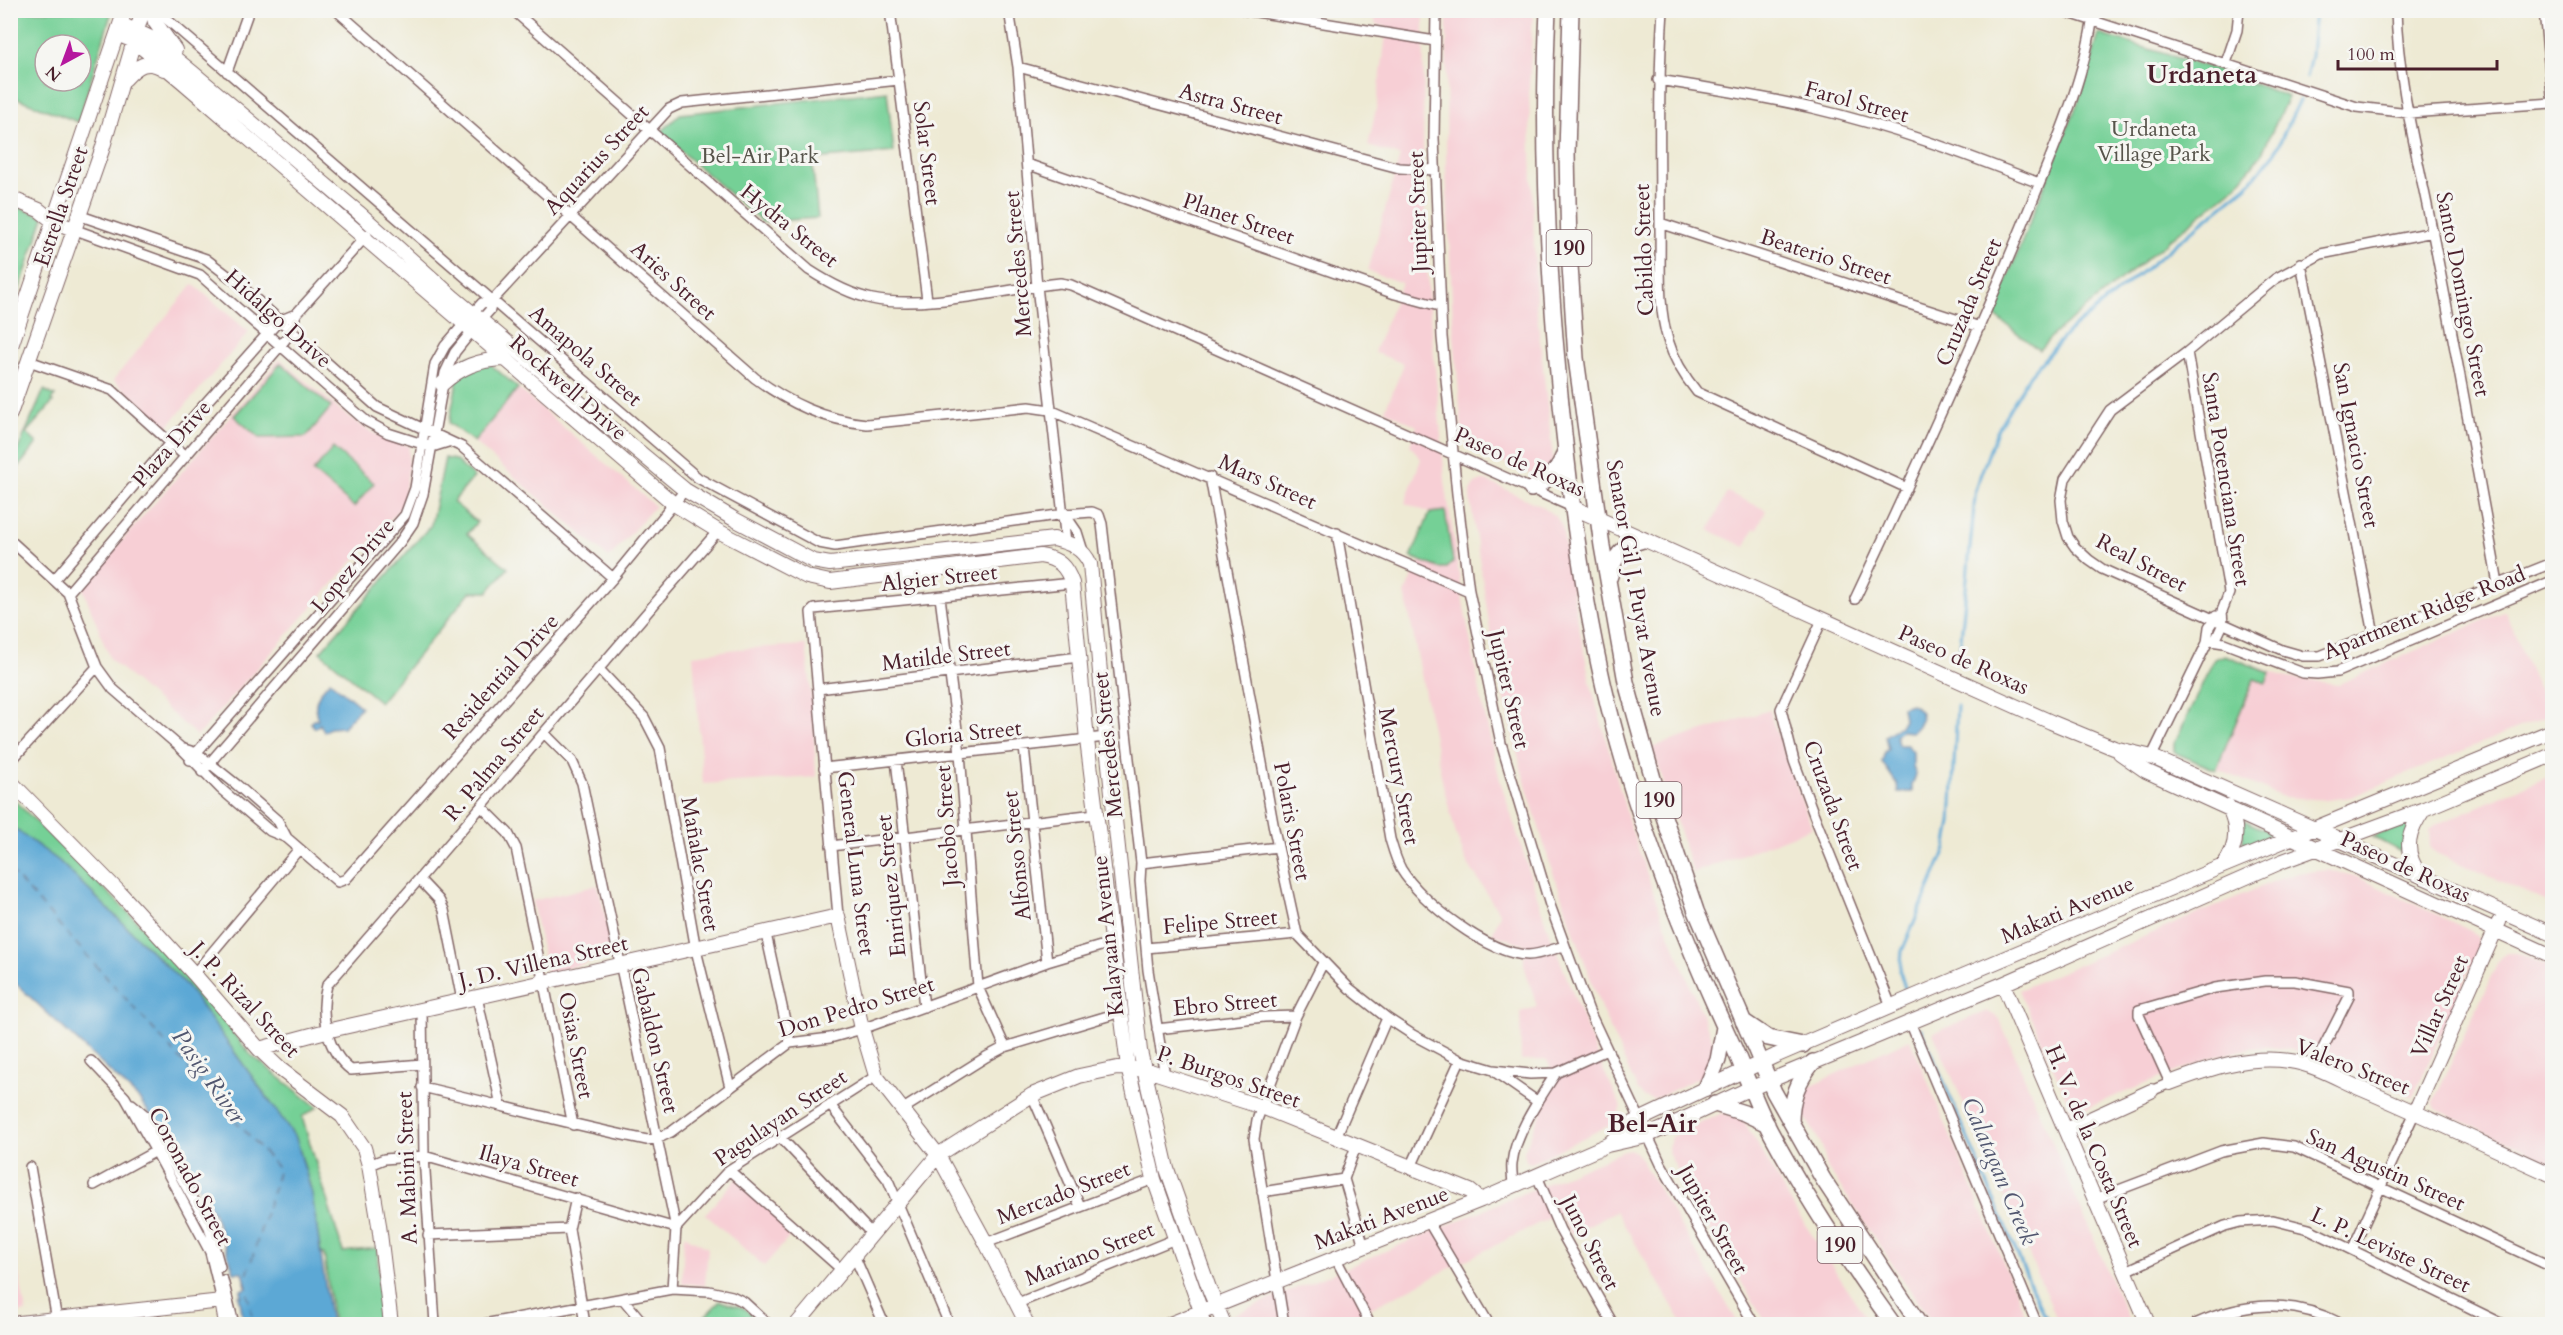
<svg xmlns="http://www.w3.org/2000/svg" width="2563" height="1335" font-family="Cardo,serif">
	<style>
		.built { fill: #f7cfd5 }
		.green { fill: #75d096; stroke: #607860; stroke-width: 1.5; fill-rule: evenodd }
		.water { fill: #5ca8d5; stroke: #536480; stroke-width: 1.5 }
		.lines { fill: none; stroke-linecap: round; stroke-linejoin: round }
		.stream { stroke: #5ca8d5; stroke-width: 3 }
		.ferry { stroke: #51566f; stroke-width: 1.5; stroke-dasharray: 8 6; stroke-linecap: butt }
		.street-casing { stroke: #836666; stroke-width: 12 }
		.secondary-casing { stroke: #836666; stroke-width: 16 }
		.primary-casing { stroke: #836666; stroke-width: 18 }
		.street { stroke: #fff; stroke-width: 9 }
		.secondary { stroke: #fff; stroke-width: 14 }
		.primary { stroke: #fff; stroke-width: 15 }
		.labels { text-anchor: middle; stroke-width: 6; stroke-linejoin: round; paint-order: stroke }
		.shield { fill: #f6f6f2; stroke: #7e6067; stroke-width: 1.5 }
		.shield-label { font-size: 21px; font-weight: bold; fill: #4a1f2b }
		.street-label { font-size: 22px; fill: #4a1f2b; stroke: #f6f6f2 }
		.park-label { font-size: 22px; fill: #57544b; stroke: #f6f6f2 }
		.water-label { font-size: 24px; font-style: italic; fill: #51566f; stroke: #f6f6f2 }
		.quarter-label { font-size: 26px; font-weight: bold; fill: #4a1f2b; stroke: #f6f6f2 }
	</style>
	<rect width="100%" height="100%" fill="#f6f6f2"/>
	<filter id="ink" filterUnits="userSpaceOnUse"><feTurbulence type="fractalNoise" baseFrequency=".0167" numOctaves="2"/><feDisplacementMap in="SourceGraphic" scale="12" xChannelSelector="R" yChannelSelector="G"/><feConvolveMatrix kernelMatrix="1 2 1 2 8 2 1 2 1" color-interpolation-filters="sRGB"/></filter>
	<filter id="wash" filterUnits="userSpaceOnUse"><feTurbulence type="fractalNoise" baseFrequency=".008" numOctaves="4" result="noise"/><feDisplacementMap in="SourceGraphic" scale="24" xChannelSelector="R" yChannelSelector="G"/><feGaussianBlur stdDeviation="1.35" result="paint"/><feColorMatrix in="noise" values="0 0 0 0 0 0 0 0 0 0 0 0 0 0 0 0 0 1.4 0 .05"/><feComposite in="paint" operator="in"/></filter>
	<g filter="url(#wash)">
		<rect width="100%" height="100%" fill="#eeead4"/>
		<path class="built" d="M1376 11H1424L1423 158 1428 289 1445 481 1463 601 1482 703 1500 780 1547 927 1602 1067 1621 1106 1616 1122 1531 1163 1526 1161 1524 1151 1550 1092 1557 1083 1547 1060 1521 1061 1520 1012 1537 1007 1524 965V944L1492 934 1500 914 1465 859 1456 834 1443 785 1405 593 1420 561 1411 557 1430 513 1405 503 1421 459 1410 445 1417 426 1385 410 1404 364 1374 352 1402 283 1368 271 1400 156 1368 146 1377 104 1387 27 1375 24Z
			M1447 11H1533L1529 91 1536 304 1553 458 1548 471 1538 477 1475 450 1468 445 1462 431 1453 323 1446 167Z
			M193 284 249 332 167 427 113 380Z
			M280 359 346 415 373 433 409 446 408 472 403 505 197 736 110 659 82 586Z
			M518 388 655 506 609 558 474 442Z
			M1482 481H1487L1543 507 1557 518 1562 527 1576 612 1591 685 1629 822 1661 914 1715 1046 1710 1068 1702 1076 1653 1100 1644 1097 1637 1089 1602 1011 1549 861 1521 768 1492 643 1470 498V491L1475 484Z
			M1727 492 1766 510 1757 530 1754 528 1745 547 1709 530Z
			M2505 611 2549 715 2351 797 2328 800 2283 797 2174 751V744L2214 659 2220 656 2225 655 2288 678 2339 684Z
			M806 645 813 709 816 777 703 784 693 655 737 649Z
			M1770 710 1772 720 1812 828 1693 873 1652 747Z
			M2552 774V904L2436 853 2430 847 2429 830 2436 825Z
			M2327 870 2355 876 2471 931 2478 938 2479 949 2413 1097 2319 1057 2294 1050 2268 1047 2251 1048 2211 1058 2073 1113 2019 990 2277 880 2298 873Z
			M598 885 615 955 547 974 532 901Z
			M2506 953H2517L2552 968V1162L2438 1110 2433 1102 2499 960Z
			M1987 1011 1999 1018 2129 1321 2121 1324H2059L1933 1033Z
			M1910 1039 2029 1324H1933L1827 1167 1822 1146 1805 1117 1801 1105 1804 1094 1810 1086Z
			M1722 1113 1739 1117 1745 1123 1793 1206 1870 1324H1767L1721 1249 1668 1153 1671 1137Z
			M1629 1149 1636 1152 1643 1163 1739 1324H1683L1616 1211 1571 1234 1559 1213 1340 1324H1229L1228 1317Z
			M736 1179 795 1231 764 1266 705 1214Z
			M11 1231 26 1312 11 1314H10Z
			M684 1235 708 1248 705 1286 682 1283Z"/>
		<path class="green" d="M10 11H112L78 122 11 96ZM45 45H81V81H45Z
			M2099 34 2222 71 2288 97 2261 155 2235 187 2054 334 2039 350 1993 314 2082 92Z
			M887 91 894 152 812 159 818 218 762 222 660 133 680 114Z
			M11 204 44 217 11 314Z
			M481 356 518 388 474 442 449 423 458 377 466 357Z
			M281 363 331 407 306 437 259 438 234 416Z
			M44 390 55 396 51 400 53 402 26 433 37 443 11 477V465Z
			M333 448 374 483 354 507 313 472Z
			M445 458 455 460 474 477 453 502 477 522 467 534 508 568 488 592H470L380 702 320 652 431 525Z
			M1445 511 1453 562 1447 568H1439L1411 557 1430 513Z
			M2225 655 2270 673 2266 683 2254 679 2216 770 2178 754 2174 751V744L2214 659Z
			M10 796 136 920 189 977 250 1054 317 1107 302 1117 343 1252 377 1248 383 1324H333L324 1254 321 1255 310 1186 296 1138 187 986 59 861 11 826Z
			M2243 820 2278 836 2243 852Z
			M2413 820 2407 855 2373 837Z
			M720 1301 744 1308 761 1324H697Z"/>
		<path class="water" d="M330 681 361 707 343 727 330 728 324 732 320 724 315 728 311 723 313 720H318C312 703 318 693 330 681Z
			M1911 704C1927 712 1923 722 1912 732L1901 731 1896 735 1898 745H1907L1913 752V767L1916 775 1912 785V792H1898L1897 784 1882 762 1885 751 1888 750 1885 736 1900 726 1904 719 1902 707Z
			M11 826 59 861 187 986 296 1138 312 1194 331 1324H244L239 1296H242L241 1290 247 1288 243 1272H234L214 1214 180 1156 140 1100 11 979Z"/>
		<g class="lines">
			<path class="stream" d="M2306 78 2311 55 2315 10
				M1960 649 1976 487 1998 428 2030 375 2067 333 2247 186 2274 154 2300 100
				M1905 988 1900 972 1902 951 1946 849 1951 822 1957 706
				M1921 1029 2042 1312 2051 1324"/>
			<path class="ferry" d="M10 870 279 1169 245 1282 254 1324"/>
		</g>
	</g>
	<g filter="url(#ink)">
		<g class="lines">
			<defs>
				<path id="street" d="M156 10 698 478 819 543 835 546 1065 514 1092 512 1099 515 1102 524 1141 863 1140 881 1148 970 1165 1076
					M336 10 755 378C789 403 824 420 867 424L1029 407 1050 410 1469 591
					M513 10 809 270C829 283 849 294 872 299 923 310 1007 289 1060 283L1071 285 1572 507
					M890 10 927 300
					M1009 10 1018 67 1037 286 1066 542
					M1244 10 1435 41
					M1436 10 1434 138 1442 337 1457 494 1469 591 1501 743 1550 905 1589 1011 1661 1164 1754 1324
					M1663 10C1658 83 1660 154 1660 226 1661 264 1657 304 1668 340 1674 360 1684 376 1697 392L1907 488
					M2060 10 2357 107 2409 113 2552 103
					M2396 10C2398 86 2419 161 2433 235 2456 351 2477 468 2498 584
					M2544 10 2552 95
					M2226 63 2237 30 2239 10
					M1018 67 1399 168 1435 170
					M227 72 249 10
					M1658 80C1710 88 1761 96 1812 108 1890 126 1965 154 2039 183
					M1027 164 1395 294 1439 306
					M78 215 206 259 240 285 377 407 462 447 613 578
					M1660 223 1980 327
					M73 229 200 275 366 421 388 433 432 447 448 442
					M2433 232 2321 254 2275 279 2187 352 2110 410 2065 479 2061 500 2063 521 2068 537 2075 547 2089 560 2102 569 2282 650 2303 656H2320L2552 563
					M2301 263 2374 634
					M473 313 482 303 492 301 669 109 682 103 899 80
					M481 320 490 310 492 301
					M2187 352 2228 585 2229 593 2222 611 2223 624 2215 641
					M29 361 112 390 185 456
					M1210 477 1274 829 1297 934 1349 988 1387 1018 1413 1035 1460 1060 1493 1070 1530 1074 1556 1073 1607 1050
					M1066 516 1077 532 1083 551
					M1337 533 1390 839C1393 849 1396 860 1401 869 1421 902 1488 954 1528 955 1539 955 1553 949 1564 946
					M10 540 68 593 97 667 113 689 181 748 221 789 270 831 287 838
					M54 580 170 443 268 333 279 321 296 314 367 235
					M68 593 281 345 291 332 296 314
					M940 597 960 753 978 987 1005 1047
					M1855 599C1913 476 1970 352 2022 226 2050 157 2084 85 2094 10
					M1823 618 1781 709 1794 761 1814 815 1891 1006
					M2207 643 2211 641 2224 643 2303 673 2317 674 2337 672 2552 581
					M598 668 644 717 660 748 696 950 730 1087
					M818 689 1079 657
					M544 733 572 761 582 783 676 1228 672 1289
					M1024 747 1047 962
					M181 748 197 753 237 785 278 821 287 838 338 882 346 879 613 578 685 490
					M190 760 405 515 415 488 435 364 445 346 464 324
					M896 760 924 1007
					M2150 760 2207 643 2209 627 2216 616
					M10 762 97 667
					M824 768 1106 737
					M202 772 400 542 413 523 423 494 445 373 455 352 472 331
					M482 807 508 833 516 848 573 1125
					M831 846 1095 814
					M1141 863 1278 847
					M420 880 439 900 444 910 462 1000
					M838 916 811 612 814 609 1072 583
					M766 934 790 1043
					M1146 948 1297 934
					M194 974 299 849
					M477 997 501 1105
					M422 1009 424 1156 435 1324
					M1910 1022 2037 1324
					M1157 1029 1264 1017 1296 1016
					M91 1061 125 1097 158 1155 210 1252 222 1301
					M422 1064 351 1070C327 1052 319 1013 327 985 459 835 586 681 718 531
					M1495 1072 1538 1102
					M422 1087C497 1104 571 1125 647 1140L659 1138 671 1132 790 1043 830 1038 862 1029 1047 962 1111 943
					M2151 1091 2170 1083 2139 1015V1010L2215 988 2265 981H2295L2349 991V997L2313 1068
					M1032 1095 1080 1206
					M132 1104 146 1116 209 1227 220 1267
					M830 1105 888 1180 949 1324
					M903 1109 986 1057 1005 1047 1121 1012
					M1336 1137 1387 1018
					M781 1138 872 1234
					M1356 1146 1344 1179 1364 1246
					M369 1165 384 1159 424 1156 676 1228
					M30 1167 57 1320
					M1411 1167 1460 1060
					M729 1170 842 1270
					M1537 1176 1560 1230 1613 1324
					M94 1185 156 1151
					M1513 1186C1513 1179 1511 1170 1512 1163 1515 1134 1540 1098 1556 1073
					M1262 1192 1344 1179
					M576 1198 569 1229 585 1324
					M2095 1199 2221 1151 2264 1143 2294 1147 2552 1267
					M1428 1221 1489 1324
					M676 1228 729 1170 876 1076
					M428 1235 569 1229
					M986 1243 1154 1179
					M2353 1248 2415 1112
					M854 1255 884 1324
					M1335 1257 1370 1324
					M2126 1271 2225 1226 2240 1222 2273 1220 2309 1229 2503 1324
					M223 1280 234 1324
					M623 1299 644 1324
					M1018 1303 1175 1239
					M1201 1311 1207 1324
					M484 1324 672 1289 709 1291 732 1296 744 1302 768 1324
					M1284 1324 1254 1139 1257 1120 1296 1016 1323 963
					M2195 1324C2245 1302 2292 1298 2342 1324"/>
				<path id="secondary" d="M152 10 155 22 175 50
					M121 24 149 37 193 73 358 212 454 298 685 490 734 519 813 561 830 564 1054 539C1070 543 1083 548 1090 564L1106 737 1140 1051 1167 1169 1210 1291 1224 1324
					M117 34 134 41 183 82 674 504 718 531 807 577 830 582 1040 556C1059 559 1066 566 1072 583L1087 740 1128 1067 1154 1179 1201 1311
					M125 79C137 66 147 58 164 69
					M10 198 39 210 53 221 73 229
					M10 349 125 10
					M442 384C461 367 478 360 503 359
					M10 414 102 150 143 10
					M1572 507 2051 722 2114 748 2152 757 2552 934
					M2120 753 2146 771 2552 956
					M10 781 120 893 194 974 259 1049 280 1069 342 1116 364 1148 369 1165 379 1225 391 1324
					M2223 866C2238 847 2239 827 2228 806
					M2420 875C2402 850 2408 832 2424 809
					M2003 984 2148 1324
					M259 1049 326 1031 838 916 862 1029 876 1076 938 1155 986 1243 1027 1324
					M2170 1083C2209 1068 2248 1055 2290 1061 2313 1064 2337 1078 2357 1087 2423 1115 2488 1146 2552 1175
					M2415 1112 2499 922
					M2066 1130 2151 1091
					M1609 1144 1627 1126 1639 1120 1775 1056 1920 994 2223 866 2552 731
					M10 1324 222 1301 226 1324
					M797 1324 938 1155 1032 1095 1079 1076 1117 1068 1144 1069 1262 1107 1470 1191 1481 1200
					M1170 1324 1481 1200 1607 1145 1647 1136 1742 1092 2003 984 2283 861 2424 809 2552 755"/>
				<path id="primary" d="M1548 10C1541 152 1549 294 1564 434 1576 545 1592 656 1624 763 1653 861 1691 955 1734 1048 1746 1075 1756 1104 1770 1131 1806 1198 1849 1263 1893 1324
					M1571 10 1567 153 1569 250 1576 358 1602 546 1626 682 1662 811 1696 911 1774 1092 1823 1179 1919 1324
					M1531 489C1548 481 1560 469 1565 451
					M1610 576C1613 556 1624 545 1643 540
					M1743 1021 1768 1038 1803 1045
					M1706 1088 1718 1060 1724 1027
					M1715 1104 1744 1113 1767 1124
					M1791 1122C1791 1098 1798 1081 1813 1062"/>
			</defs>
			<use href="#street" class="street-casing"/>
			<use href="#secondary" class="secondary-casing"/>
			<use href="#primary" class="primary-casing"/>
			<use href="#street" class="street"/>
			<use href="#secondary" class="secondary"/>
			<use href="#primary" class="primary"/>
		</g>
	</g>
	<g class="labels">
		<g class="shield">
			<rect x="1546.5" y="230" width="45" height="36" rx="4.5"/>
			<rect x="1636.5" y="782" width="45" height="36" rx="4.5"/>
			<rect x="1817.5" y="1227" width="45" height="36" rx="4.5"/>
		</g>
		<g class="shield-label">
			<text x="1569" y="255">190</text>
			<text x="1659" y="807">190</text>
			<text x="1840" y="1252">190</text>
		</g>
		<g class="street-label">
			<text transform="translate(1857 101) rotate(15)" y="8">Farol Street</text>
			<text transform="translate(1231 103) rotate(15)" y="8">Astra Street</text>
			<text transform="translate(928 153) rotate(83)" y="8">Solar Street</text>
			<text transform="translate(596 159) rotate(-47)" y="8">Aquarius Street</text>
			<text transform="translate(60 206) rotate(-71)" y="8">Estrella Street</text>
			<text transform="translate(1417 212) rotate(-92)" y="8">Jupiter Street</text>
			<text transform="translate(1239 218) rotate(19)" y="8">Planet Street</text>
			<text transform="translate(790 225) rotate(39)" y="8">Hydra Street</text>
			<text transform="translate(1643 250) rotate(-92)" y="8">Cabildo Street</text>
			<text transform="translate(1826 256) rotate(18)" y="8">Beaterio Street</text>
			<text transform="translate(1017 264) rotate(-95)" y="8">Mercedes Street</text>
			<text transform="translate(674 280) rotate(42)" y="8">Aries Street</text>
			<text transform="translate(2464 294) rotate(79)" y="8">Santo Domingo Street</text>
			<text transform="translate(1968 302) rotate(-67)" y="8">Cruzada Street</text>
			<text transform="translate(279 318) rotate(42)" y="8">Hidalgo Drive</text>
			<text transform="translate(586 355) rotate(41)" y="8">Amapola Street</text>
			<text transform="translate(569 387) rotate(41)" y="8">Rockwell Drive</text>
			<text transform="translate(171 443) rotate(-49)" y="8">Plaza Drive</text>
			<text transform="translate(2357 445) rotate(79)" y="8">San Ignacio Street</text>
			<text transform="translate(1520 461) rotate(24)" y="8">Paseo de Roxas</text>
			<text transform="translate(2227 479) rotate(81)" y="8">Santa Potenciana Street</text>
			<text transform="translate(1268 481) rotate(24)" y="8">Mars Street</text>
			<text transform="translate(2142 562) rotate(28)" y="8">Real Street</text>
			<text transform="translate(352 565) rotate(-50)" y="8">Lopez Drive</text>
			<text transform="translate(939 577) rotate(-6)" y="8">Algier Street</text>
			<text transform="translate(1637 588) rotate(80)" y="8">Senator Gil J. Puyat Avenue</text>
			<text transform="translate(2424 612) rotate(-22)" y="8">Apartment Ridge Road</text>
			<text transform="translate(946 655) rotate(-7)" y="8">Matilde Street</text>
			<text transform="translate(1964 659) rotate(24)" y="8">Paseo de Roxas</text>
			<text transform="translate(500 676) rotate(-48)" y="8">Residential Drive</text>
			<text transform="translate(1510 689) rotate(77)" y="8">Jupiter Street</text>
			<text transform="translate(963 733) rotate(-6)" y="8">Gloria Street</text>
			<text transform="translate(1107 745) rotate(-96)" y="8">Mercedes Street</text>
			<text transform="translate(493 763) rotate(-50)" y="8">R. Palma Street</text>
			<text transform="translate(1400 776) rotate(79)" y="8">Mercury Street</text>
			<text transform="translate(1834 805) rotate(70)" y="8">Cruzada Street</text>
			<text transform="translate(1293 821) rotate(79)" y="8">Polaris Street</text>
			<text transform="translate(946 826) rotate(-94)" y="8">Jacobo Street</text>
			<text transform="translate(1016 856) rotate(-96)" y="8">Alfonso Street</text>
			<text transform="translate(857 863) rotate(83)" y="8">General Luna Street</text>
			<text transform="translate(701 864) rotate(80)" y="8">Mañalac Street</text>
			<text transform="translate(2406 866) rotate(25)" y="8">Paseo de Roxas</text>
			<text transform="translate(890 886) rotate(-96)" y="8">Enriquez Street</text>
			<text transform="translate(2067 909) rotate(-23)" y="8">Makati Avenue</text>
			<text transform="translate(1220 921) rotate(-5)" y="8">Felipe Street</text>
			<text transform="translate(1107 936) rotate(-96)" y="8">Kalayaan Avenue</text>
			<text transform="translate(543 961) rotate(-13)" y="8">J. D. Villena Street</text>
			<text transform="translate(246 999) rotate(47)" y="8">J. P. Rizal Street</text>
			<text transform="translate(1225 1003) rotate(-5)" y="8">Ebro Street</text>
			<text transform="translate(856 1006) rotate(-17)" y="8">Don Pedro Street</text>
			<text transform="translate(2439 1006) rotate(-66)" y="8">Villar Street</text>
			<text transform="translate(656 1040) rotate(77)" y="8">Gabaldon Street</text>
			<text transform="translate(577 1045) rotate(79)" y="8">Osias Street</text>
			<text transform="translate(2353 1066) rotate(21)" y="8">Valero Street</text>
			<text transform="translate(1229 1076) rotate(19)" y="8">P. Burgos Street</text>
			<text transform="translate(780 1117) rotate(-34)" y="8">Pagulayan Street</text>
			<text transform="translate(2095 1146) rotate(67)" y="8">H. V. de la Costa Street</text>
			<text transform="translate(529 1165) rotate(16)" y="8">Ilaya Street</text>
			<text transform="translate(406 1168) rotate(-92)" y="8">A. Mabini Street</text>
			<text transform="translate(2386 1169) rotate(24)" y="8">San Agustin Street</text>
			<text transform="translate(191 1176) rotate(62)" y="8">Coronado Street</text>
			<text transform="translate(1063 1192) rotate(-21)" y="8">Mercado Street</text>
			<text transform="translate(1381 1217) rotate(-21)" y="8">Makati Avenue</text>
			<text transform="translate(1714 1219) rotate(61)" y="8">Jupiter Street</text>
			<text transform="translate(1591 1242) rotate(63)" y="8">Juno Street</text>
			<text transform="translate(2391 1249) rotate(25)" y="8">L. P. Leviste Street</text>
			<text transform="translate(1089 1253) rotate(-22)" y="8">Mariano Street</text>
		</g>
		<g class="park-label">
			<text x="2154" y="136">Urdaneta<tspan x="2154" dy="25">Village Park</tspan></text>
			<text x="760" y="163">Bel-Air Park</text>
		</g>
		<g class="water-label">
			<text transform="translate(209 1076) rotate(55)" y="8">Pasig River</text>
			<text transform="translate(2000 1171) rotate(67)" y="8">Calatagan Creek</text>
		</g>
		<g class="quarter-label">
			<text x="2202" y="83">Urdaneta</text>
			<text x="1652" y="1132">Bel-Air</text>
		</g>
	</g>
	<rect width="2563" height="1335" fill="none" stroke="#f6f6f2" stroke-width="36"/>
	<g transform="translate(63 63) rotate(221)"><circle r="28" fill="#f6f6f2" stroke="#b1a0a2" stroke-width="1.5"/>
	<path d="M0-4.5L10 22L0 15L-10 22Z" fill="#b5179e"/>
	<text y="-9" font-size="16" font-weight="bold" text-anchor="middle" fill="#4a1f2b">N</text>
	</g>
	<path d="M2338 60v9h159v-9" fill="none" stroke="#4a1f2b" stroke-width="3"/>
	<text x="2347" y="60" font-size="18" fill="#4a1f2b" stroke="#f6f6f2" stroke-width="4.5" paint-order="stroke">100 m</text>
</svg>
